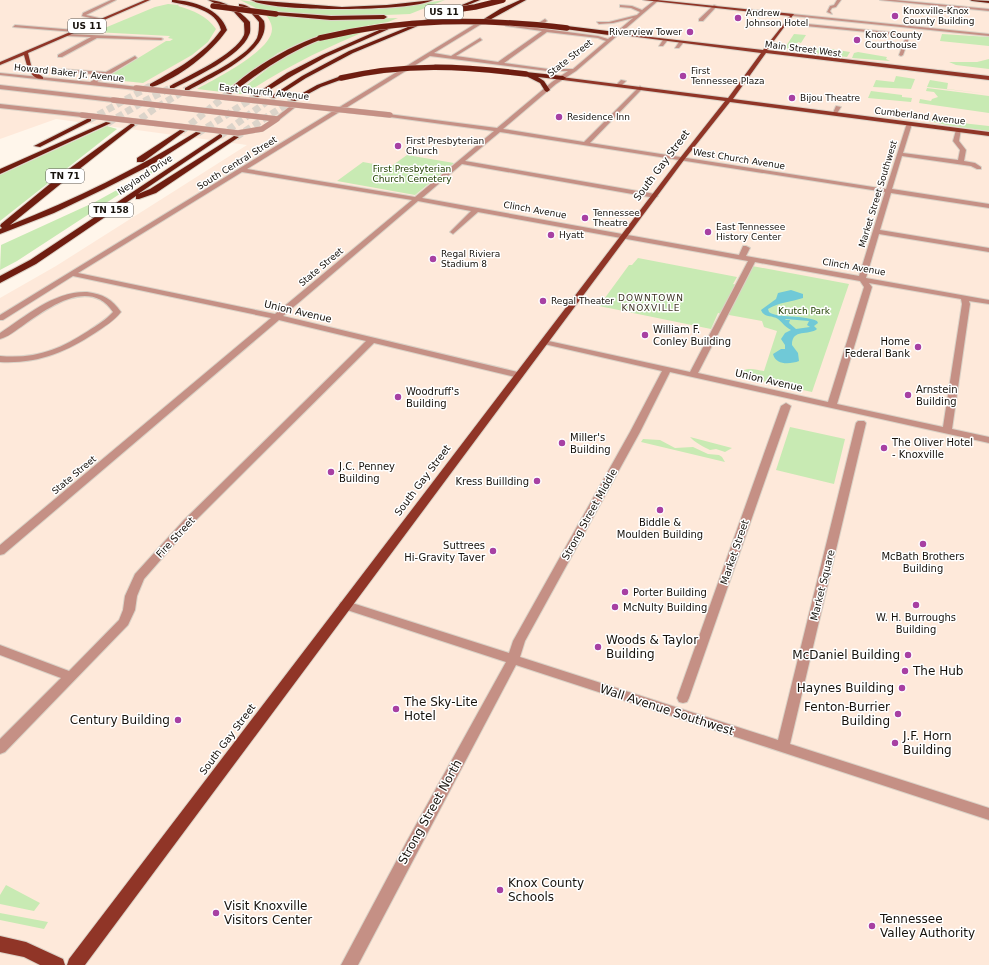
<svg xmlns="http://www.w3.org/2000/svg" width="989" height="965" font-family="'DejaVu Sans',sans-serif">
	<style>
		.commercial { fill: #fee9da }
		.green { fill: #c8eab3 }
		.water { fill: #70c9d7; fill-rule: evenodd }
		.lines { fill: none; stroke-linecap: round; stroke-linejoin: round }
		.highway-tunnel { stroke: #dcd4ca; stroke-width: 7; stroke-dasharray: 7 3.5; stroke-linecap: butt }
		.minor-casing { stroke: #dad2c7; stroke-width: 2 }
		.major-casing { stroke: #dad2c7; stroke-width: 2 }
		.highway-casing { stroke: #dad2c7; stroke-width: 2 }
		.minor { fill: #c59085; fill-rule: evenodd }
		.major { fill: #903527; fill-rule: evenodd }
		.highway { fill: #6f1d10; fill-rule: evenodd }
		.minor-bridge-casing { stroke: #dad2c7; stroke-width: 6; stroke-linecap: butt }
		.highway-bridge-casing { stroke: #dad2c7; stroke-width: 6; stroke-linecap: butt }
		.minor-bridge { stroke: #c59085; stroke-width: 5.5 }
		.highway-bridge { stroke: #6f1d10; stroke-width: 5.5 }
		.poi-dot { fill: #a740a3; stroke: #fff; stroke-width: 1.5 }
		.labels { text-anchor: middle; stroke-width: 3; stroke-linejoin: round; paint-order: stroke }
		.far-poi-label { font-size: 9px; fill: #17120c; stroke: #fff; text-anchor: start }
		.shield { fill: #fff; stroke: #5d5955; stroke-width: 1 }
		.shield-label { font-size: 9px; font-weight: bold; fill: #17120c }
		.far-street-label { font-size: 9px; fill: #17120c; stroke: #fff }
		.far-park-label { font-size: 9px; fill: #214001; stroke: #fff }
		.far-neighbourhood-label { font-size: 9px; letter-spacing: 1px; fill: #3e3324; stroke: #fff }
		.street-label { font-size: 10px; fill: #17120c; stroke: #fff }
		.poi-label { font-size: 10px; fill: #17120c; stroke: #fff; text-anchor: start }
		.near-poi-label { font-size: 12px; fill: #17120c; stroke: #fff; text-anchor: start }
		.near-street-label { font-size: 12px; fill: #17120c; stroke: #fff }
	</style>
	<rect width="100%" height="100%" fill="#fff6eb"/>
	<path class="commercial" d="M0 0H989V965H0V298L56 266 247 145 56 119 0 139Z"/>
	<path class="green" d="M240 0 289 7 333 10 390 8 445 0 410 14 361 16H315L283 13 260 10Z
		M168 4 179 5 178 6C194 11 206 15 216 29L208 42 192 55 143 83 104 79 166 41H170L173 39 168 38 170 36 95 32 155 7Z
		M266 15 328 20 398 18 388 22 333 32 304 41 278 53 222 92 197 89C215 79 272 51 272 29 272 24 269 19 266 15Z
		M373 28C327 47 285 67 245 94H235C259 76 282 55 310 44 330 37 352 33 373 28Z
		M794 34 806 35 801 43 798 42 796 45H799L798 47 784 49Z
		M942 34 989 37V46L940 41Z
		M805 48H825L850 52 847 57 788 50Z
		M858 52 887 57 886 59 890 61 852 58 854 53Z
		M989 59V69L956 65 949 62H977Z
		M896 76 915 79 911 89 873 87 876 80 894 82Z
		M930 80 948 83 947 89 989 94 927 87Z
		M927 88 989 96V113L919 103 920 99 931 101 932 99 938 97 934 92 926 91Z
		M871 91 902 95V97L912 98 911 102 868 98Z
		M916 118 989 126V131L946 125Z
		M107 126 117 129 0 221V175Z
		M407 155 454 163 415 195 337 181 363 162 390 167Z
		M175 158 17 261 0 270 1 245 95 202Z
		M638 258 737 277 733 284 743 286 752 266 849 284 812 392 739 376C744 365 755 370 764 371L777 331 764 327 762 321 718 313 711 329 599 306 629 265H632Z
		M790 427 845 439 834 484 776 470Z
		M690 437 732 448 725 452 716 449 710 450C704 447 694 442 690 437Z
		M643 439 660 440 675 448 693 447 708 454 719 455 722 457 725 462 641 442Z
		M6 885 40 903 34 911 0 904V895Z
		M0 913 48 922 44 929 0 920Z"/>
	<path class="water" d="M791 290 803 294V298C791 302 779 302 768 309L769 312C778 319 802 314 817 321L818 323 814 326 817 329C809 336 792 328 792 345L798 353 799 361C791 364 776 366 773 354L781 349H785V345L781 339 785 333 791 330C785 327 783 323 778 319 772 315 764 318 761 310L776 299 778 293ZM785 319 809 321 807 325 810 327 796 329 789 323 790 320H786Z"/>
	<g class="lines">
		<path class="highway-tunnel" d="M89 120 152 85
			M108 123 141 103 172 87
			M132 125 154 109 187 89
			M182 131 229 93
			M198 133 256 96
			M220 136 273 97
			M236 137 293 100"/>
		<defs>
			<path id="minor" d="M111 0H116L86 15 103 19V21L82 16 83 13Z
				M655 0H659L576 71 556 84 503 129 584 142 640 86 643 88 642 89 590 143 886 189 907 123 912 124 903 153 958 160 960 150 953 141 956 130 961 129 959 141 966 150 964 161 975 163 981 167V169H977L971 166 902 156 892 189 989 204V208L891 193 880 230 989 248V252L879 234 866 278 989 300V304L969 301 970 304 952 429 989 437V443L670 372 640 432 525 641 520 657 778 740 856 423 858 421H864L866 423 790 744 989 808V820L516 665 358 965H341L407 841 506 662 341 608 339 605 341 602 345 601 349 602 509 653 513 641 630 432 662 371 544 344 540 342 544 340 690 372 748 261 478 212 453 234 450 232 471 211 418 201 283 316 522 373 523 375 522 377 519 378 374 343 192 524 144 579 137 596 135 610 128 625 5 752 0 754V739L61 678 0 655V645L69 671 119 620 123 610 125 596 135 574 184 520 366 341 279 320 4 554 0 555V545L271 318 73 276 3 320H0V315L480 21 492 23 490 24 483 23 434 53 451 56 480 38 482 40 456 56 498 62 542 31 506 26 504 24 532 27 545 19 547 21 537 28 598 36 608 39 633 18 613 23 599 24 597 22H609L637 15 640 12 631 8 620 7V5L632 6 642 10ZM547 32 598 38 606 41 573 69H548L504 63ZM430 56 548 71H568L552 82 497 128 388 114 387 115 390 117 494 131 415 197 247 169ZM500 132 885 192 859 276 746 256 750 248 746 246H743L739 255 422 198 462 164 655 198 658 196 655 194 465 161ZM242 172 412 200 275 314 78 273ZM755 262 860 281 864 287 828 402 698 373ZM869 283 961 299 962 304 943 427 837 404 872 287Z
				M837 0H841L836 7 832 8 830 11 832 14 827 12 830 6 834 5Z
				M880 0H895L989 9V11Z
				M714 5 717 6 703 21H699V19Z
				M792 14 989 34V36L793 16Z
				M787 22 899 33 909 38 903 55 901 56 899 55 905 39 898 35 785 24Z
				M15 25 75 30 77 31 75 32 13 27Z
				M68 34 161 38 163 39 161 40 97 38 62 57H58V55L91 37 66 36Z
				M663 40 667 41 663 46H659Z
				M679 42 683 43 679 48H675Z
				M135 56 137 58 97 82 138 87V89L136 90 0 75V73L90 82 102 75 59 71 57 70 59 69 106 72Z
				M621 80 626 81 621 86H617L616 85Z
				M0 85 113 98 116 100 113 102 0 89Z
				M0 104 82 113 85 115 82 117 0 108Z
				M293 104 298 105 279 120H275V118Z
				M836 106 841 107 836 115H832Z
				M87 292C103 294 112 299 121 312 114 321 104 327 95 333 65 353 36 364 0 362V356C35 359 59 350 88 331 97 325 106 320 113 312 89 276 45 310 21 327 15 331 8 337 0 339V333C26 316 54 291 87 292Z
				M786 403 791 406 689 698 687 702 683 703 679 702 677 698 781 406Z"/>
			<path id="major" d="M145 0H150L28 53 32 69 43 77V79C29 79 27 65 24 55L0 65V62Z
				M643 0H657L794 14 767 50 989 76V80L766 53 733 99 989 132V136L730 102 684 160 85 965H67L69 959 680 158 725 101 563 80 561 79V77L728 98 761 53 614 34 616 33 763 50 790 16Z
				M0 936 26 942 63 959 65 965H40L24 957 0 952Z"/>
			<path id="highway" d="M172 0C192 0 221 9 227 30 211 53 179 78 152 87L150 86V84C177 69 203 55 221 30 216 9 190 6 172 2Z
				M208 0C224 0 239 10 250 22 250 26 251 32 249 35 241 56 194 78 174 88H170V86C189 75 235 55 244 35 245 32 244 26 244 23L234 12Z
				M251 0 342 7 387 5 433 0C412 12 271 12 251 0Z
				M474 0H480L353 53 306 78 275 98 270 97 302 76 349 51Z
				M520 0H526L484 23 479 22 500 9Z
				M970 0 989 1V3L972 1Z
				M239 4C249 4 258 14 264 21 272 51 210 78 189 90H185V88C206 75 245 59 257 38 259 33 259 27 259 22L252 14 239 6Z
				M276 12 331 16 384 15 387 17 384 19 331 20 274 15V13Z
				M395 23 400 24 326 57 292 76 258 97 253 96 287 73 322 55Z
				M567 26 616 32 619 34 616 36 565 29 564 28Z
				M320 36 323 38 322 39C288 52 259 72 231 94L226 93C246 71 291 45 320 36Z
				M526 72 563 76 566 78 563 80 538 77 544 81 550 90 547 92 545 91 540 83 524 75 523 74Z
				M341 76 343 77V79L321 87 295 101 290 100 317 85Z
				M89 118 91 119V121L40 147 34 146Z
				M106 122 111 123 0 174V169Z
				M132 123 135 125 134 126 68 178 10 225C75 199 137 169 196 132L201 133 153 164 104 189 54 213 0 234V229L2 228 0 226 1 224 62 174Z
				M180 130 185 131 143 162H137V158Z
				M220 134 222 135V137L138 194 150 189 234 136 239 137 156 193 139 199H136V196L36 264 0 283V276L30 260Z"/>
		</defs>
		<use href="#minor" class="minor-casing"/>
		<use href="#major" class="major-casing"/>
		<use href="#highway" class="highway-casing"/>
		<use href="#minor" class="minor"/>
		<use href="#major" class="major"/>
		<use href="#highway" class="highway"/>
		<defs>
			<path id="minor-bridge" d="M136 88 390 115
				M113 100 277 119
				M82 115 238 133 262 129 277 119"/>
			<path id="highway-bridge" d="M213 6 276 14
				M433 13 475 7 503 0
				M320 38C405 18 480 18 567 28
				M341 78C406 63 461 66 526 74"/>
		</defs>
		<use href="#minor-bridge" class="minor-bridge-casing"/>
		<use href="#highway-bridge" class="highway-bridge-casing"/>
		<use href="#minor-bridge" class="minor-bridge"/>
		<use href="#highway-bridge" class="highway-bridge"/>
	</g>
	<g class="poi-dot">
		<circle cx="895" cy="16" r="4"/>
		<circle cx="738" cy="18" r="4"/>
		<circle cx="690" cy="32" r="4"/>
		<circle cx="857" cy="40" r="4"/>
		<circle cx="683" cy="76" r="4"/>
		<circle cx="792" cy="98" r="4"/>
		<circle cx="559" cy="117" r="4"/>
		<circle cx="398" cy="146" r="4"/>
		<circle cx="585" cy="218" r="4"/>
		<circle cx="708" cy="232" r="4"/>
		<circle cx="551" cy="235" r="4"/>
		<circle cx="433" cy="259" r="4"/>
		<circle cx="543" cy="301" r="4"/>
		<circle cx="645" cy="335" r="4"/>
		<circle cx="918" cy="347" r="4"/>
		<circle cx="908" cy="395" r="4"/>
		<circle cx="398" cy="397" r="4"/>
		<circle cx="562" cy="443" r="4"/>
		<circle cx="884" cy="448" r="4"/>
		<circle cx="331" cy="472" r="4"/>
		<circle cx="537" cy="481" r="4"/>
		<circle cx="660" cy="510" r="4"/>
		<circle cx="923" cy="544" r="4"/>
		<circle cx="493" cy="551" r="4"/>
		<circle cx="625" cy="592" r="4"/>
		<circle cx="916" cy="605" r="4"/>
		<circle cx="615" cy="607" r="4"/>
		<circle cx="598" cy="647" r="4"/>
		<circle cx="908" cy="655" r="4"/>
		<circle cx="905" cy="671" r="4"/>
		<circle cx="902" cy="688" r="4"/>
		<circle cx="396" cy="709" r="4"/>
		<circle cx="898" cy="714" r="4"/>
		<circle cx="178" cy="720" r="4"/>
		<circle cx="895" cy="743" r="4"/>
		<circle cx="500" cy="890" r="4"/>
		<circle cx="216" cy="913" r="4"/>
		<circle cx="872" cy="926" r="4"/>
	</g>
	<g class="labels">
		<g class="far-poi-label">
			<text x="903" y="14">Knoxville-Knox<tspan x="903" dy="10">County Building</tspan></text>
			<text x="746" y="16">Andrew<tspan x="746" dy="10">Johnson Hotel</tspan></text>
			<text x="682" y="35" text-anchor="end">Riverview Tower</text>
			<text x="865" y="38">Knox County<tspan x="865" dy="10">Courthouse</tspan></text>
			<text x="691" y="74">First<tspan x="691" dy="10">Tennessee Plaza</tspan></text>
			<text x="800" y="101">Bijou Theatre</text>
			<text x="567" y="120">Residence Inn</text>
			<text x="406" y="144">First Presbyterian<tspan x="406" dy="10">Church</tspan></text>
			<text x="593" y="216">Tennessee<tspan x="593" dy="10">Theatre</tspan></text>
			<text x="716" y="230">East Tennessee<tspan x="716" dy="10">History Center</tspan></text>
			<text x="559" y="238">Hyatt</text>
			<text x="441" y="257">Regal Riviera<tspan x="441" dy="10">Stadium 8</tspan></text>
			<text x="551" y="304">Regal Theater</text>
		</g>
		<g class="shield">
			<rect x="425" y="5" width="38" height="14" rx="3"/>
			<rect x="68" y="19" width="38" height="14" rx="3"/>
			<rect x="46" y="169" width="38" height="14" rx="3"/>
			<rect x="89" y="203" width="44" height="14" rx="3"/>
		</g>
		<g class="shield-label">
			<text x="444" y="15">US 11</text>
			<text x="87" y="29">US 11</text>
			<text x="65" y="179">TN 71</text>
			<text x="111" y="213">TN 158</text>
		</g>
		<g class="far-street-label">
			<text transform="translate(803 49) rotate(7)" y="3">Main Street West</text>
			<text transform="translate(570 58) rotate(-38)" y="3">State Street</text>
			<text transform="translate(69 73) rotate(6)" y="3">Howard Baker Jr. Avenue</text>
			<text transform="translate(264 92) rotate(6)" y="3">East Church Avenue</text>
			<text transform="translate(920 116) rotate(7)" y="3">Cumberland Avenue</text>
			<text transform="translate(739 159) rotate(9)" y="3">West Church Avenue</text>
			<text transform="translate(237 163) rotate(-32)" y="3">South Central Street</text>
			<text transform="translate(145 175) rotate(-34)" y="3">Neyland Drive</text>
			<text transform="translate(878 194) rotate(-73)" y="3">Market Street Southwest</text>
			<text transform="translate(535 210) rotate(10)" y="3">Clinch Avenue</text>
			<text transform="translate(321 267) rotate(-40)" y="3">State Street</text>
			<text transform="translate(854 267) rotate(10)" y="3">Clinch Avenue</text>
			<text transform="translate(74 475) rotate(-40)" y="3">State Street</text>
		</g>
		<g class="far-park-label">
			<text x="412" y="172">First Presbyterian<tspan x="412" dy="10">Church Cemetery</tspan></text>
			<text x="804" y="314">Krutch Park</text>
		</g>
		<g class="far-neighbourhood-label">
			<text x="651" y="301">DOWNTOWN<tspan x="651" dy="10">KNOXVILLE</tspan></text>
		</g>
		<g class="street-label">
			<text transform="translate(661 165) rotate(-53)" y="4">South Gay Street</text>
			<text transform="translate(298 311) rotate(13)" y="4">Union Avenue</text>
			<text transform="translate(769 380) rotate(13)" y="4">Union Avenue</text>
			<text transform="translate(422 480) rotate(-53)" y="4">South Gay Street</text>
			<text transform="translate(589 514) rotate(-61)" y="4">Strong Street Middle</text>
			<text transform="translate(175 537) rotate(-47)" y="4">Fire Street</text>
			<text transform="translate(734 552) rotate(-71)" y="4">Market Street</text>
			<text transform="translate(822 585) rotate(-76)" y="4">Market Square</text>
			<text transform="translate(227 739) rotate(-53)" y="4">South Gay Street</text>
		</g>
		<g class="poi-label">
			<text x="653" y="333">William F.<tspan x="653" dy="12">Conley Building</tspan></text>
			<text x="910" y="345" text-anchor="end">Home<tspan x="910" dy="12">Federal Bank</tspan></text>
			<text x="916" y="393">Arnstein<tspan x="916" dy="12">Building</tspan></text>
			<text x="406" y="395">Woodruff's<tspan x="406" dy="12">Building</tspan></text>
			<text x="570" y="441">Miller's<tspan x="570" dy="12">Building</tspan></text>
			<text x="892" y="446">The Oliver Hotel<tspan x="892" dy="12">- Knoxville</tspan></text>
			<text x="339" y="470">J.C. Penney<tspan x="339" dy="12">Building</tspan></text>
			<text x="529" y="485" text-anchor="end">Kress Buillding</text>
			<text x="660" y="526" text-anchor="middle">Biddle &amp;<tspan x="660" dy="12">Moulden Building</tspan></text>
			<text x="485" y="549" text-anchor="end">Suttrees<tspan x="485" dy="12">Hi-Gravity Taver</tspan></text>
			<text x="923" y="560" text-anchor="middle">McBath Brothers<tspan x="923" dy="12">Building</tspan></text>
			<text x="633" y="596">Porter Building</text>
			<text x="623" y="611">McNulty Building</text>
			<text x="916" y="621" text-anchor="middle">W. H. Burroughs<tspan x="916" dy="12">Building</tspan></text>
		</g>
		<g class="near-poi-label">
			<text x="606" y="644">Woods &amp; Taylor<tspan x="606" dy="14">Building</tspan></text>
			<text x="900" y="659" text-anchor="end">McDaniel Building</text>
			<text x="913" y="675">The Hub</text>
			<text x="894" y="692" text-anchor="end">Haynes Building</text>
			<text x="404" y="706">The Sky-Lite<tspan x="404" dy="14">Hotel</tspan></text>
			<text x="890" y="711" text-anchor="end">Fenton-Burrier<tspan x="890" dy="14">Building</tspan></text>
			<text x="170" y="724" text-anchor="end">Century Building</text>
			<text x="903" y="740">J.F. Horn<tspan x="903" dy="14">Building</tspan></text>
			<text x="508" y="887">Knox County<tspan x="508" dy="14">Schools</tspan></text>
			<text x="224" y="910">Visit Knoxville<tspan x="224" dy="14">Visitors Center</tspan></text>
			<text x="880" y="923">Tennessee<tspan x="880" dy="14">Valley Authority</tspan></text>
		</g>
		<g class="near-street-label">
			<text transform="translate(667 710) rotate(18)" y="4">Wall Avenue Southwest</text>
			<text transform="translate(430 812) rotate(-61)" y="4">Strong Street North</text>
		</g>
	</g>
</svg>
